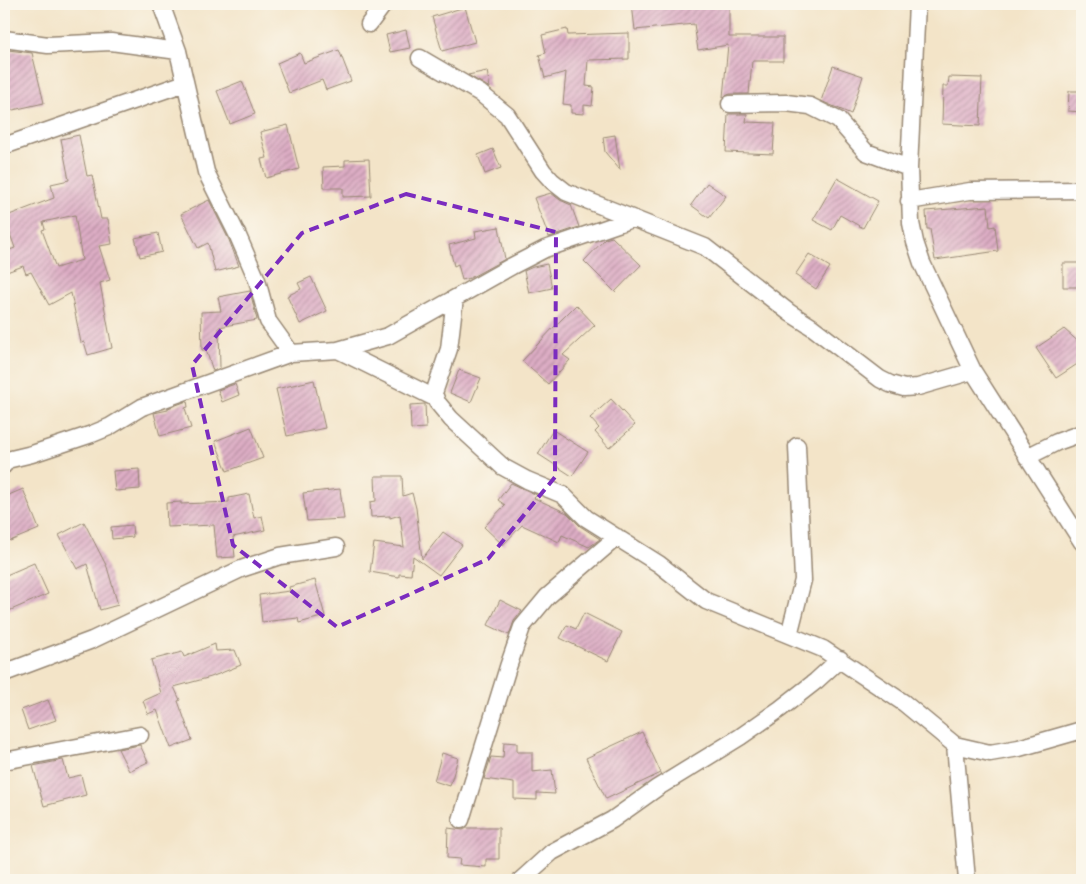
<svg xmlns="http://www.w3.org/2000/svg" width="1086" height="884" font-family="Caveat,sans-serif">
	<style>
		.building { fill: url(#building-hatch); fill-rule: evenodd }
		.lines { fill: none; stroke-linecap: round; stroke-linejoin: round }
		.minor-casing { stroke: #978773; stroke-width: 19 }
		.minor { stroke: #fff; stroke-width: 16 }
		.marked { fill: none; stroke: #7b2cbf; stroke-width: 4; stroke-dasharray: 10 6; stroke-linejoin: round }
	</style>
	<defs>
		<pattern id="building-hatch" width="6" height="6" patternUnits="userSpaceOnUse" patternTransform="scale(1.25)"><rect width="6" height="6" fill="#ddadc5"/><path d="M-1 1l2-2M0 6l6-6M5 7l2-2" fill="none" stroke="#b48d9f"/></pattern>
	</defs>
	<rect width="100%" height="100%" fill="#fbf7ec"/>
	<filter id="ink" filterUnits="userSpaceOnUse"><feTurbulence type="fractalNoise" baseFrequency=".02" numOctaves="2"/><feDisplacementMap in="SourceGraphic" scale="10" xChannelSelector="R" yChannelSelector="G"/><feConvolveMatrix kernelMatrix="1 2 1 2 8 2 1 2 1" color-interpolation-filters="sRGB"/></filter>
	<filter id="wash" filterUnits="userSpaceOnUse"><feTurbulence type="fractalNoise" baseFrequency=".0096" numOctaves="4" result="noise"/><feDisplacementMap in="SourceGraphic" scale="20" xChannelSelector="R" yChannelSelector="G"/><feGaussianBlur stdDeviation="1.12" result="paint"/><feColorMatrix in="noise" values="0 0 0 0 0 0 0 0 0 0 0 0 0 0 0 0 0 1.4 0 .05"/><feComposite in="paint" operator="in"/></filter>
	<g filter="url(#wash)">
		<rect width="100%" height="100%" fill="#f3e4c8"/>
		<g id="blocks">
			<path class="building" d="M632 4H711V7L729 6V37H783V61H752L749 94H730L723 97 728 45 698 50 694 24 635 30Z
				M465 7 475 42 442 51 432 17Z
				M567 29 568 35 629 33V59L588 60 586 86 594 87 592 106 584 105V114L571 113V105L563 104 566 72 545 78 539 55 546 53 542 35Z
				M406 30 410 48 390 52 386 35Z
				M8 50 32 53 44 103 4 112V51Z
				M339 50 351 81 326 90 322 80 289 93 277 63 300 53 304 63Z
				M833 66 863 76 851 114 821 101Z
				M487 71 490 88 468 75Z
				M949 77 982 78 980 126 942 124 943 86H948Z
				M242 81 255 114 230 124 217 91Z
				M1069 91H1082V112L1068 111Z
				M728 114H747L746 122 775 123 773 154 726 152Z
				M288 125 299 169 266 178 261 159 267 158 260 132Z
				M79 135 87 176 92 175 101 219H108L112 244 99 246 110 280 100 283 112 348 88 355 84 342 81 343 71 293 49 305 31 272 26 274 23 266 4 273V252L15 248 4 217 54 198 51 184 69 180 61 139ZM75 215 82 260 56 268 42 230 45 229 43 222Z
				M615 135 620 170 605 152 603 137Z
				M493 149 501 168 485 174 478 155Z
				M369 159 371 196 343 197V188H324L323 167 345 166V160Z
				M837 178 878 201 863 228 840 215 832 230 813 220Z
				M707 183 726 196 709 218 691 205Z
				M551 193 560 200 571 205 579 227 549 237 534 198Z
				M209 200 229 240 239 266 215 272 208 243 198 248 181 214Z
				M988 206 990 227 995 226 998 251 935 260 930 229H927L926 211Z
				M499 227 505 259 470 278 462 280 458 264 454 266 449 245 476 238 475 231Z
				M158 233 162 252 140 257 135 238Z
				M612 237 641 265 615 292 584 261 605 239Z
				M809 254 830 267 816 289 795 275Z
				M1063 263H1082V287H1063Z
				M547 264 552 288 529 293 524 271 533 267Z
				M311 277 327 311 300 324 287 296 301 289 298 283Z
				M250 291 257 320 219 327 220 368 213 371 206 350H202L201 312 221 311 218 297Z
				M576 305 595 325 563 355 570 360 548 384 522 361 555 326Z
				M1064 329 1082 345V361L1056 378 1036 348Z
				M459 370 481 378 471 402 450 393Z
				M314 380 325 428 287 436 276 389Z
				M235 384 239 395 222 402 218 390Z
				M611 399 635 425 609 448 595 432 599 428 590 418Z
				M187 401 188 407 185 408 191 428 160 436 154 413 168 410V408Z
				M425 404 426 428 411 429 410 405Z
				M251 427 263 458 227 471 215 441Z
				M553 430 588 452 572 476 538 454Z
				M139 469 140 489 115 491 113 471Z
				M375 476H402L403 496 412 493 416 508 422 559 443 532 462 545 439 575 413 556 411 575 399 574V577L370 572 374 543 404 547 400 515 390 518V516L371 517 370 502 376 501Z
				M511 483 537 495 534 498 567 513 580 526 600 539 589 547 562 535 559 542 522 525 503 545 484 527 505 505 498 500Z
				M23 489 39 529 10 541 4 526V497Z
				M340 489 344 519 307 521 303 493Z
				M249 494 254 518 262 516 265 530 233 537 235 557 217 558 214 525 167 527 166 503 181 502V504L229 502V498Z
				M84 522 107 567 118 605 100 610 87 564 77 569 59 535Z
				M132 525 133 537 112 539 111 527Z
				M34 563 48 594 4 613V576Z
				M315 580 325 616 299 623 298 618 262 622 259 595 290 591 289 587Z
				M500 600 522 611 514 621 509 635 488 625Z
				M584 613 622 632 608 661 560 638 567 625 576 629Z
				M215 644 216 651 235 650 241 665 211 677 174 687 180 700 178 701 192 740 171 748 157 710 148 714 143 701 161 693 151 660 182 652 184 657Z
				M48 700 56 720 28 730 21 710Z
				M642 732 661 773 606 799 586 758Z
				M504 742 517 743V752H532V772L552 770 555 794 537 793V800L514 799V783L484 779 491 757 503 758Z
				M140 745 148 762 129 771 118 749Z
				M442 753 458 758 450 786 434 781Z
				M63 760 68 778 81 775 86 795 44 806 33 766Z
				M448 828 463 830 467 828H499V859H486V867L459 865 460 859 447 858Z"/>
		</g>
	</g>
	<g filter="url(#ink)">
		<use href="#blocks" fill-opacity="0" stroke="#978773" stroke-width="1"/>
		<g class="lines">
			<defs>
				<path id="minor" d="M161 4 178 51 206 172 238 236 257 280 268 321 291 353
					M917 4 909 168 911 223 915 242 922 263 973 371 1082 542
					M369 24 384 4
					M4 39 48 45 111 42 178 51
					M420 58 480 93 507 115 543 171 552 181 566 192 705 247 790 313 812 327 880 379 890 384 904 388 918 387 973 371
					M730 104 786 103 810 106 838 120 866 152 909 168
					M4 146 185 83
					M909 201 970 191 1082 190
					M455 298 449 349 434 393 437 402 451 419 503 467 527 480 563 495 586 518 659 564 706 601 823 649 904 703 955 745 990 753 1019 748 1082 730
					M338 350 435 398
					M1027 457 1057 442 1082 433
					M4 465 7 460 32 454 92 434 109 427 142 407 291 353 338 350 388 336 512 266 545 249 632 219
					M789 635 803 580 797 446
					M4 673 92 640 241 569 280 556 336 547
					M955 745 967 880
					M4 761 140 735
					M461 820 508 667 522 627 547 597 617 537
					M521 880 552 852 612 820 657 788 740 737 780 709 816 681 840 659"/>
			</defs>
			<use href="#minor" class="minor-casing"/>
			<use href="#minor" class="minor"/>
		</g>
	</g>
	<path class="marked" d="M406 194 556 232 555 477 488 559 337 627 233 545 192 365 302 233Z"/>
	<rect width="1086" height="884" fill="none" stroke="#fbf7ec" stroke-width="20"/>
</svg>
